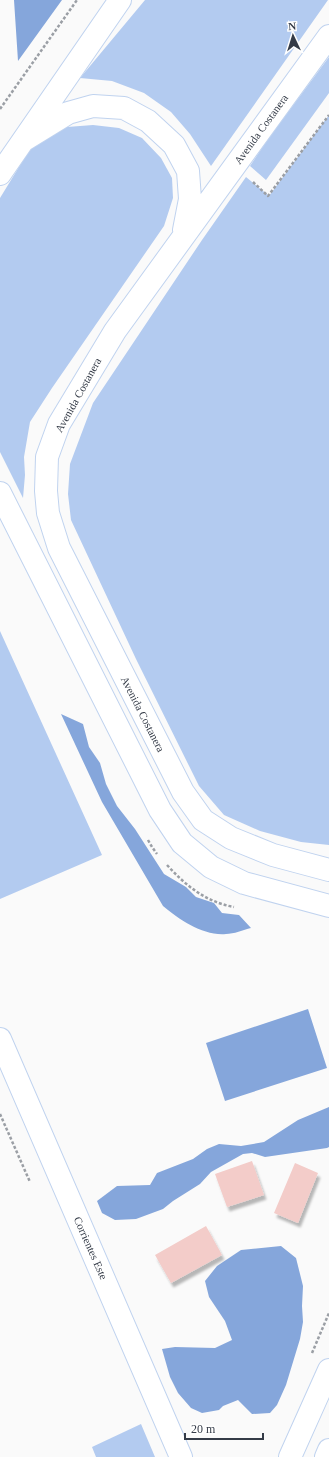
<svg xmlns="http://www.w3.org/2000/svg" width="329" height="1457" font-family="Georgia,serif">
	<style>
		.green { fill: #b3cbf0 }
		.water { fill: #85a6db }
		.building { fill: #f3ccc9; filter: url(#shadow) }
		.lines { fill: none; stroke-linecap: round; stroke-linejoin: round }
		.minor-casing { stroke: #c0d3ef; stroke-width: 24 }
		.secondary-casing { stroke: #c0d3ef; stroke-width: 24 }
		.path { stroke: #9b9fa5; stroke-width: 2.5; stroke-dasharray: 3 2; stroke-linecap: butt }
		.minor { stroke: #fff; stroke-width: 22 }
		.secondary { stroke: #fff; stroke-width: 22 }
		.labels { text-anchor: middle; stroke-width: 3; stroke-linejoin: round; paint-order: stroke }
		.street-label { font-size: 11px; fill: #343b47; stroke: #fff }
	</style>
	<defs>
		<filter id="shadow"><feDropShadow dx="2.5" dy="4.5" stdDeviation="1" flood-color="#0004"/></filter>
	</defs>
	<rect width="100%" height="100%" fill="#fafafa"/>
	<path class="green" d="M145 0H328L211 166 190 134 171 112 144 93 112 81 80 78Z
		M329 57V93L266 180 250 166 268 139Z
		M329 115V845L301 842 260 831 224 815 199 786 136 659 71 520 68 494 70 464 93 403 202 240 246 177 269 196Z
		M93 125 119 128 142 138 161 158 172 178 173 198 164 226 52 388 30 422 24 457 25 475 23 498 0 452V198L30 149 50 134 67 127Z
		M0 631 102 855 0 899Z
		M141 1424 155 1457H96L92 1447Z"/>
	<path class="water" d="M14 0H62L18 61Z
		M61 714 83 724 89 747 100 763 106 784 117 806 135 829 164 874 186 887 196 897 214 903 222 913 239 915 251 928C243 930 234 934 226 934 203 936 180 920 163 906L102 802Z
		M308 1009 327 1068 225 1101 206 1043Z
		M329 1107V1147L327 1148 265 1157 252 1153 243 1154 211 1172 200 1184 173 1201 163 1209 136 1219 115 1220 102 1213 97 1201 117 1186 150 1185 157 1173 193 1159 207 1149 219 1144 241 1146 264 1142 298 1120Z
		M281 1246 296 1258 303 1286 302 1306 303 1322 300 1339 286 1385 277 1405 270 1413 252 1414 238 1400 223 1406 219 1410 202 1413 191 1408 178 1393 170 1377 162 1349 175 1347 215 1348 232 1340 225 1321 209 1297 205 1281 217 1266 241 1250Z"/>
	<path class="building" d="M252 1161 264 1195 227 1207 215 1174Z
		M295 1163 318 1173 298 1223 274 1213Z
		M206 1226 222 1255 171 1283 155 1255Z"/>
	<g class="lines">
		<defs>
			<path id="minor" d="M0 1039 181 1457"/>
			<path id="secondary" d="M329 36 115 331 59 424 47 457 46 491 48 513 59 548 183 792 203 820 231 838 273 855 329 870
				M24 140 68 113 93 106 124 108 148 121 174 145 188 171 190 199 184 230
				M0 174 120 0
				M0 493 160 810 182 843 211 867 244 883 329 906
				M290 1457 329 1370
				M326 1457 329 1450"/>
		</defs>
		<use href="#minor" class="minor-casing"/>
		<use href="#secondary" class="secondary-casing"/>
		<path class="path" d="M0 109 77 0
			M253 182 268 196 329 115
			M148 840 152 847 157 854
			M167 865C186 886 206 902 234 907
			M0 1114 30 1182
			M312 1353 329 1313"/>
		<use href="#minor" class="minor"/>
		<use href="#secondary" class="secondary"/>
	</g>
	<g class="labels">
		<g class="street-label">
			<text transform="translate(261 129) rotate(-54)" y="4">Avenida Costanera</text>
			<text transform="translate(78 395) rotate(-61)" y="4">Avenida Costanera</text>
			<text transform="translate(143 714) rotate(63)" y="4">Avenida Costanera</text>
			<text transform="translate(91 1248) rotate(66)" y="4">Corrientes Este</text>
		</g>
	</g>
	<g transform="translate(293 36) rotate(356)" stroke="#ffffff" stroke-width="3" paint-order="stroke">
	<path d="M0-3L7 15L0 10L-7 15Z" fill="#343b47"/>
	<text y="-6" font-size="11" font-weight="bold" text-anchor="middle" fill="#343b47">N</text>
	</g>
	<path d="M185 1433v6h78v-6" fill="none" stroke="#343b47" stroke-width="2"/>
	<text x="191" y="1433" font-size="12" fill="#343b47" stroke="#ffffff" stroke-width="3" paint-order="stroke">20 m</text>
</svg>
